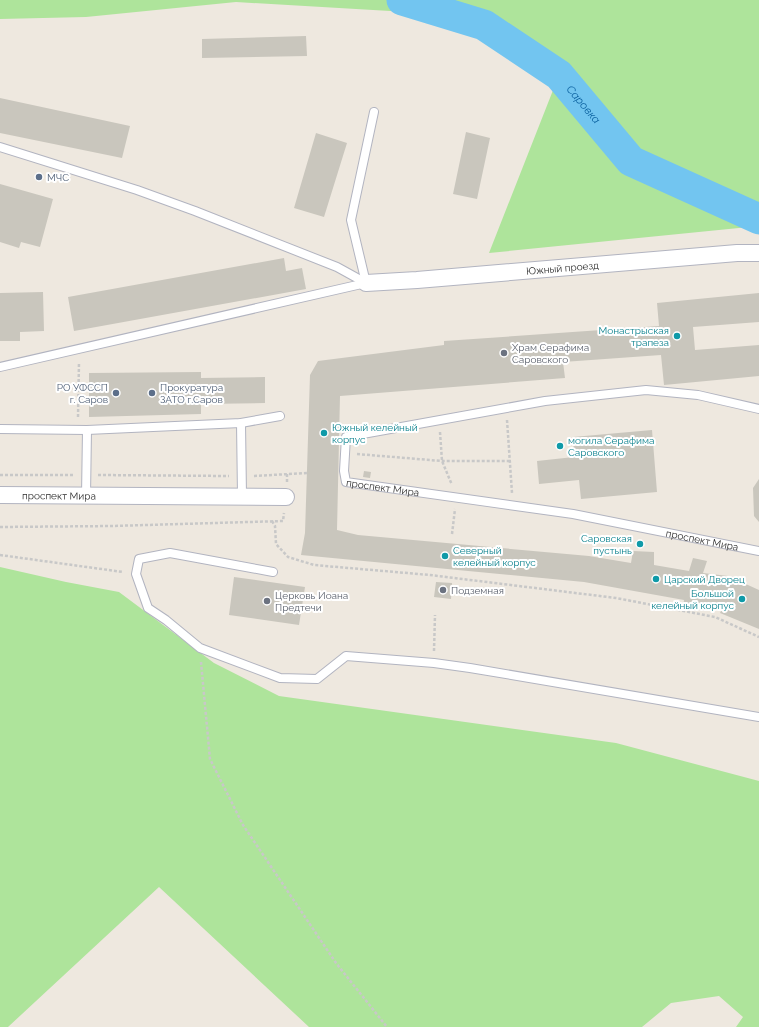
<svg xmlns="http://www.w3.org/2000/svg" width="759" height="1027" font-family="Raleway,sans-serif">
	<style>
		.green { fill: #aee49b }
		.lines { fill: none; stroke-linecap: round; stroke-linejoin: round }
		.river { stroke: #72c5f0; stroke-width: 31 }
		.building { fill: #c9c6bd }
		.service-casing { stroke: #b2b4c0; stroke-width: 10 }
		.minor-casing { stroke: #b2b4c0; stroke-width: 18 }
		.path { stroke: #c8c8c8; stroke-width: 2.5; stroke-dasharray: 3 2; stroke-linecap: butt }
		.service { stroke: #fff; stroke-width: 8 }
		.minor { stroke: #fff; stroke-width: 16 }
		.service-dot { fill: #5c6f8a; stroke: #fff; stroke-width: 1.5 }
		.culture-dot { fill: #0f9aa8; stroke: #fff; stroke-width: 1.5 }
		.worship-dot { fill: #6b7280; stroke: #fff; stroke-width: 1.5 }
		.labels { text-anchor: middle; stroke-width: 4; stroke-linejoin: round; paint-order: stroke }
		.service-label { font-size: 10px; fill: #4e5e75; stroke: #fff; text-anchor: start }
		.street-label { font-size: 10px; fill: #2c2c2c; stroke: #fff }
		.culture-label { font-size: 10px; fill: #0d838f; stroke: #fff; text-anchor: start }
		.worship-label { font-size: 10px; fill: #5b616d; stroke: #fff; text-anchor: start }
		.water-label { font-size: 11px; font-style: italic; fill: #0c62a0; stroke: #fff }
	</style>
	<rect width="100%" height="100%" fill="#eee8df"/>
	<path class="green" d="M0 0H759V226L489 253 559 75 424 13 236 2 86 17 0 19Z
		M0 567 66 582 119 592 214 663 279 696 616 743 759 781V1027H736L743 1017 719 996 671 1003 642 1027H309L159 887 8 1027H0Z"/>
	<g class="lines">
		<path class="river" id="s1" d="M402 0 484 25 559 75 631 161 759 219"/>
	</g>
	<path class="building" d="M306 36 307 56 202 58V39Z
		M0 98 130 126 122 158 0 133Z
		M466 132 490 138 477 199 453 194Z
		M316 133 347 143 324 217 294 208Z
		M0 184 53 199 40 247 21 242 19 248 0 242Z
		M284 258 286 271 302 268 306 289 74 331 68 297Z
		M43 292 44 331 20 332V341H0V293Z
		M759 293V322L693 327 695 350 759 345V376L664 385 661 355 563 362 565 378 340 396 337 530 358 535 589 556 631 563 633 551 654 552V565L689 571 693 558 707 561 703 573 728 576 759 590V629L720 613 723 607 699 603 697 610 683 608 684 600 584 582 301 555 305 533 310 375 318 361 444 345V341L659 326 657 303Z
		M201 372V378L265 377V403L201 404V414L89 417V373Z
		M652 430 657 492 581 499 579 480 539 484 537 461 574 457 573 437Z
		M364 471 371 472 370 478 363 477Z
		M759 479V522L754 516 753 488Z
		M234 577 305 587 299 625 229 615Z
		M436 582 452 583 451 599 434 597Z"/>
	<g class="lines">
		<defs>
			<g id="service">
				<path d="M0 147 137 190 195 211 337 267 366 283"/>
				<path d="M366 283 351 220 374 112"/>
				<path d="M0 367 366 283"/>
				<path id="s2" d="M759 409 698 395 646 390 545 401 346 437 344 471 346 482 573 514 759 551"/>
				<path d="M241 423 242 496"/>
				<path d="M0 429 87 430 241 423 280 416"/>
				<path d="M86 496 87 430"/>
				<path d="M273 572 170 553 139 559 136 574 148 608 166 620 200 648 280 678 317 679 346 656 434 663 470 668 759 717"/>
			</g>
			<g id="minor">
				<path id="s3" d="M366 283 417 280 737 253H759"/>
				<path id="s4" d="M0 495 286 497"/>
			</g>
		</defs>
		<use href="#service" class="service-casing"/>
		<use href="#minor" class="minor-casing"/>
		<path class="path" d="M78 417 79 362
			M507 420 512 493
			M440 432 442 461 452 485
			M357 454 442 461H510
			M0 475H73
			M98 475 229 476
			M254 476 307 473
			M287 482V474
			M272 521 275 526 276 544 288 557 314 565 430 575 616 598 715 617 759 637
			M0 527 112 526 283 521 284 513
			M452 534 455 509
			M0 555 123 572
			M434 651 435 615
			M201 662 210 759 243 825 336 963 387 1027"/>
		<use href="#service" class="service"/>
		<use href="#minor" class="minor"/>
	</g>
	<g class="service-dot">
		<circle cx="39" cy="177" r="4"/>
		<circle cx="116" cy="393" r="4"/>
		<circle cx="152" cy="393" r="4"/>
	</g>
	<g class="culture-dot">
		<circle cx="677" cy="336" r="4"/>
		<circle cx="324" cy="433" r="4"/>
		<circle cx="560" cy="446" r="4"/>
		<circle cx="640" cy="544" r="4"/>
		<circle cx="445" cy="556" r="4"/>
		<circle cx="656" cy="579" r="4"/>
		<circle cx="742" cy="599" r="4"/>
	</g>
	<g class="worship-dot">
		<circle cx="504" cy="353" r="4"/>
		<circle cx="443" cy="590" r="4"/>
		<circle cx="267" cy="601" r="4"/>
	</g>
	<g class="labels">
		<g class="service-label">
			<text x="47" y="181">МЧС</text>
			<text x="108" y="391" text-anchor="end">РО УФССП<tspan x="108" dy="12">г. Саров</tspan></text>
			<text x="160" y="391">Прокуратура<tspan x="160" dy="12">ЗАТО г.Саров</tspan></text>
		</g>
		<g class="street-label">
			<text dy="4" stroke="none"><textPath href="#s3" startOffset="197">Южный проезд</textPath></text>
			<text dy="4" stroke="none"><textPath href="#s2" startOffset="501">проспект Мира</textPath></text>
			<text dy="4" stroke="none"><textPath href="#s4" startOffset="59">проспект Мира</textPath></text>
			<text dy="4" stroke="none"><textPath href="#s2" startOffset="825">проспект Мира</textPath></text>
		</g>
		<g class="culture-label">
			<text x="669" y="334" text-anchor="end">Монастрыская<tspan x="669" dy="12">трапеза</tspan></text>
			<text x="332" y="431">Южный келейный<tspan x="332" dy="12">корпус</tspan></text>
			<text x="568" y="444">могила Серафима<tspan x="568" dy="12">Саровского</tspan></text>
			<text x="632" y="542" text-anchor="end">Саровская<tspan x="632" dy="12">пустынь</tspan></text>
			<text x="453" y="554">Северный<tspan x="453" dy="12">келейный корпус</tspan></text>
			<text x="664" y="583">Царский Дворец</text>
			<text x="734" y="597" text-anchor="end">Большой<tspan x="734" dy="12">келейный корпус</tspan></text>
		</g>
		<g class="worship-label">
			<text x="512" y="351">Храм Серафима<tspan x="512" dy="12">Саровского</tspan></text>
			<text x="451" y="594">Подземная</text>
			<text x="275" y="599">Церковь Иоана<tspan x="275" dy="12">Предтечи</tspan></text>
		</g>
		<g class="water-label">
			<text dy="4" stroke="none"><textPath href="#s1" startOffset="214">Саровка</textPath></text>
		</g>
	</g>
</svg>
